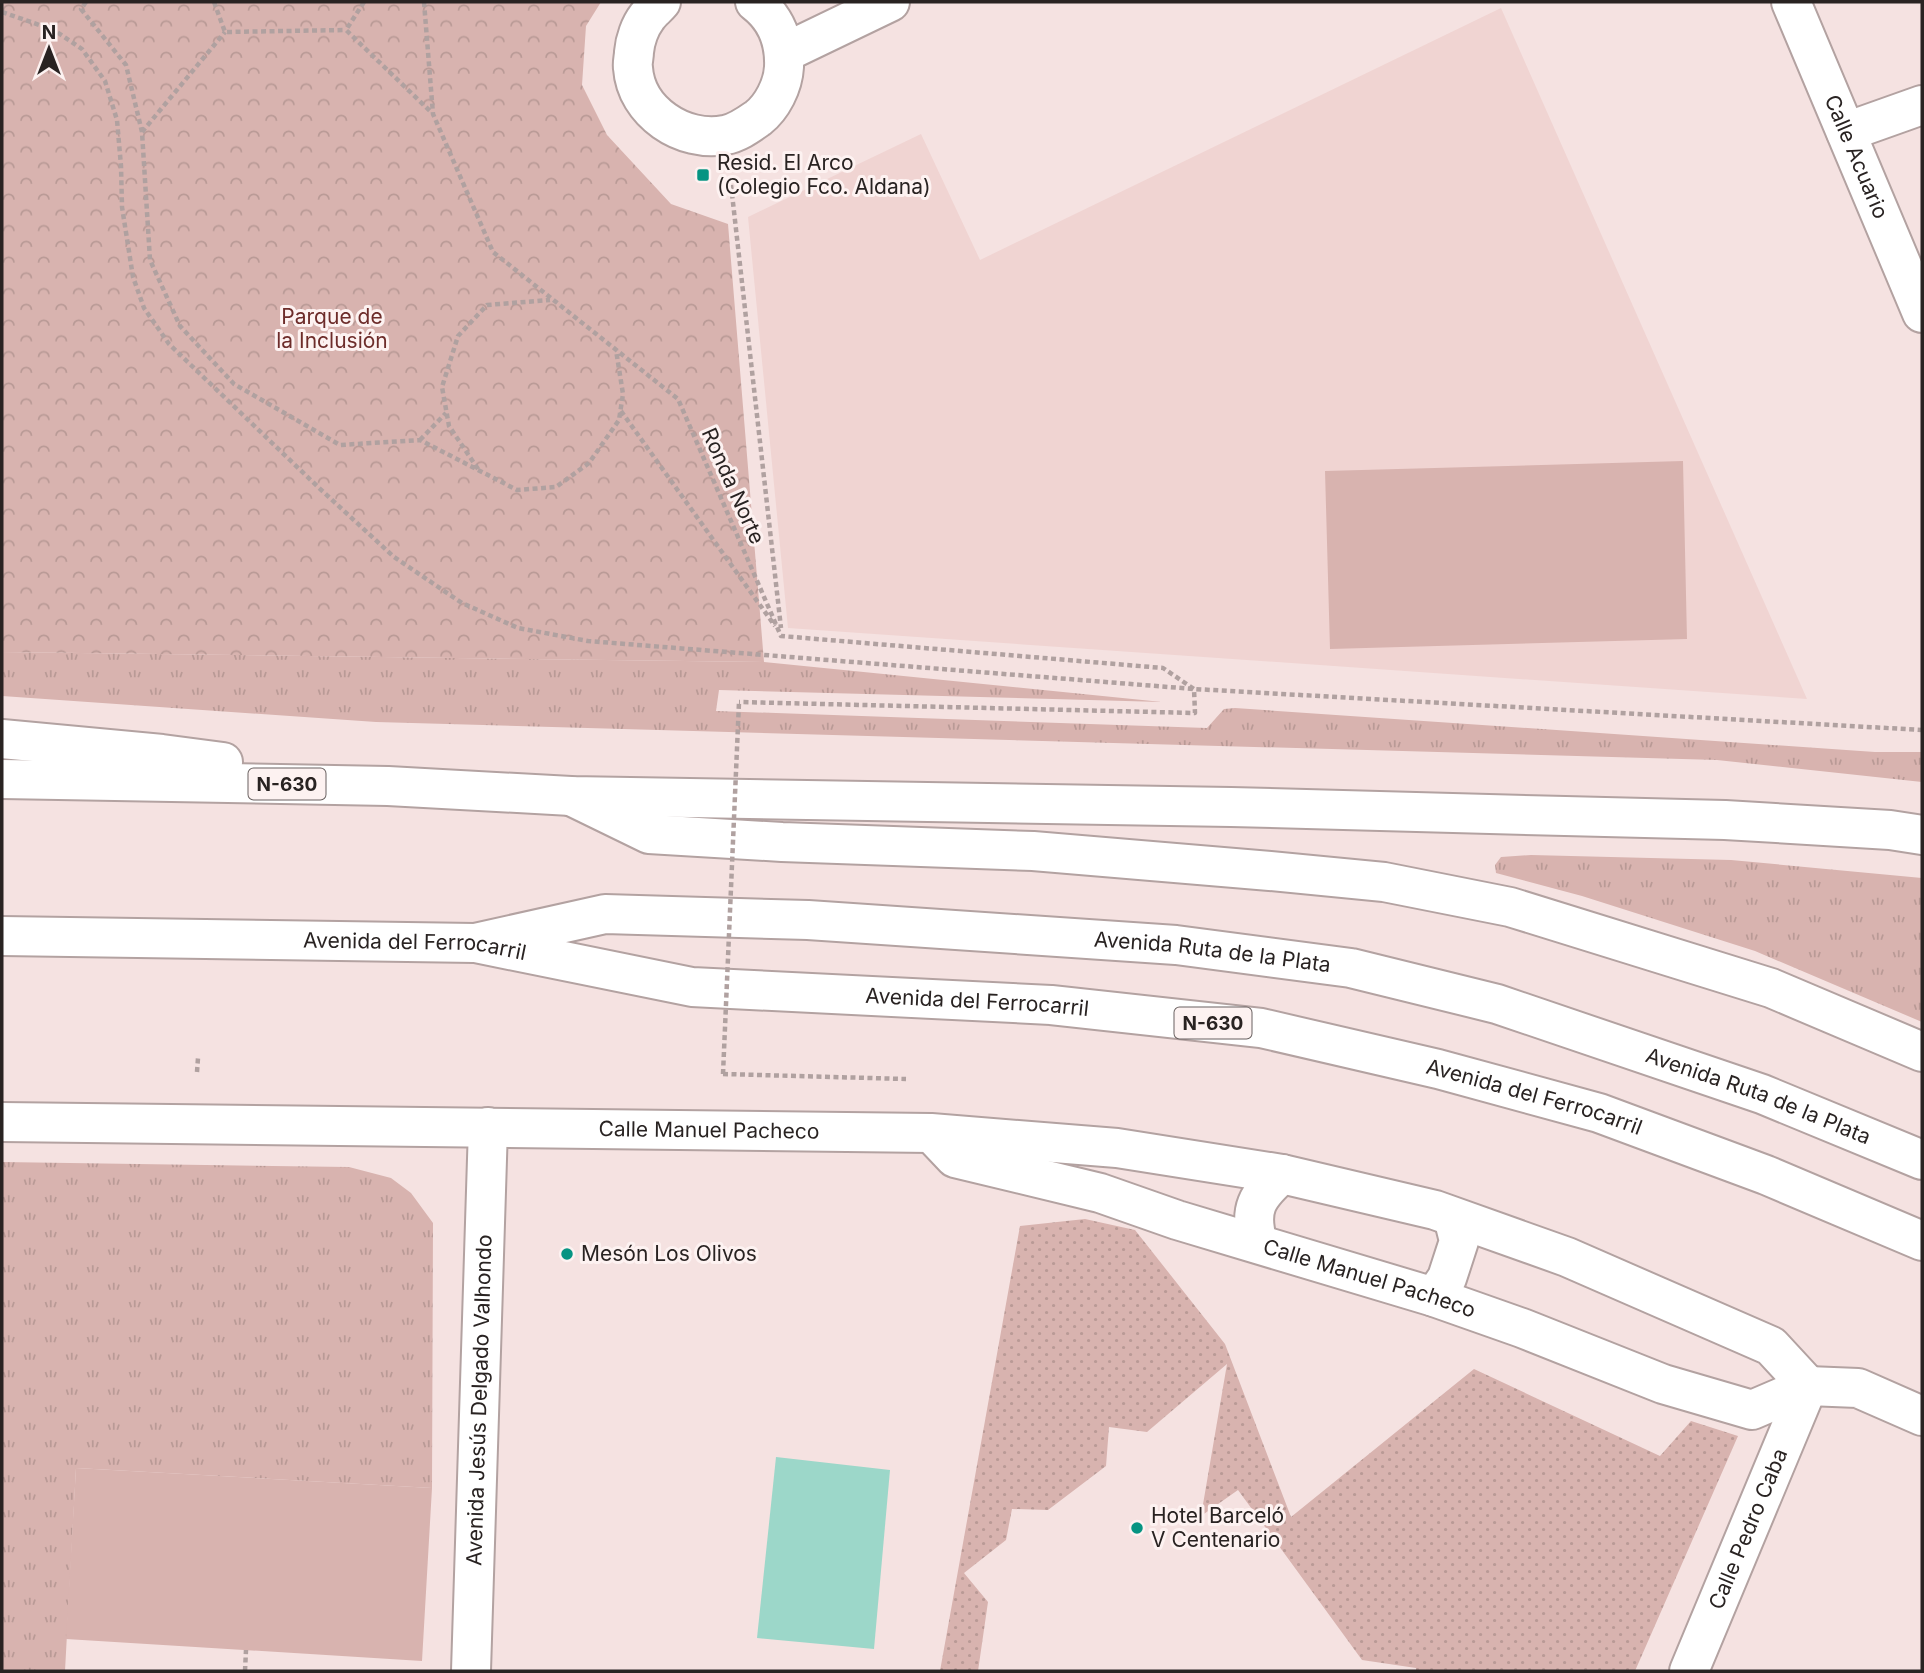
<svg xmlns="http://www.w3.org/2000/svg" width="1924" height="1673" font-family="Inter,sans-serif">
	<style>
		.built { fill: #f0d4d2 }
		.grass { fill: url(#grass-tufts) }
		.park { fill: url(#park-crowns) }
		.garden { fill: url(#garden-dots) }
		.pitch { fill: #d8b3af }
		.water { fill: #9cd7c9 }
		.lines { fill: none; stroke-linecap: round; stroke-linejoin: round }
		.minor-casing { stroke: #b3a2a1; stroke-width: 42 }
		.primary-casing { stroke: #b3a2a1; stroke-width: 42 }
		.trunk-casing { stroke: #b3a2a1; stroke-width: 42 }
		.path { stroke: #b0a1a0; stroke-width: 4.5; stroke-dasharray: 5 3.5; stroke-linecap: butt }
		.minor { stroke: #fff; stroke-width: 38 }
		.primary { stroke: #fff; stroke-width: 38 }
		.trunk { stroke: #fff; stroke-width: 38 }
		.path-bridge { stroke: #b0a1a0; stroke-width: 4.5; stroke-dasharray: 5 3.5; stroke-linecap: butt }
		.poi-dot { fill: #069482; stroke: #fdf2f1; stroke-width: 2.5 }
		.labels { text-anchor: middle; stroke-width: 6; stroke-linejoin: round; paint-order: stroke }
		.shield { fill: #fdf2f1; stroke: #696160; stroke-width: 2 }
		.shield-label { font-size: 19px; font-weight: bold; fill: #292322 }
		.street-label { font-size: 21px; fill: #292322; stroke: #fdf2f1 }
		.poi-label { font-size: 21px; fill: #292322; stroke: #fdf2f1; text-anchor: start }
		.park-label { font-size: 21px; fill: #6d2c2a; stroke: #fdf2f1 }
	</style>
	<defs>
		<pattern id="grass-tufts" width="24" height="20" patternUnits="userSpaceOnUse" patternTransform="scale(1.75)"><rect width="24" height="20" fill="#d8b3af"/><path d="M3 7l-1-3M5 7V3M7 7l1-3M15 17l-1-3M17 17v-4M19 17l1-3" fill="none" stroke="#b99a96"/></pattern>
		<pattern id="park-crowns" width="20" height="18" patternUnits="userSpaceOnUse" patternTransform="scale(1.75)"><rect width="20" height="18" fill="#d8b3af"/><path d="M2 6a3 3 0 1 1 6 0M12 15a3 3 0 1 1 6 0" fill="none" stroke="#b99a96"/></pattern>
		<pattern id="garden-dots" width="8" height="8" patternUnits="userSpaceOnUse" patternTransform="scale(1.75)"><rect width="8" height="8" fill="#d8b3af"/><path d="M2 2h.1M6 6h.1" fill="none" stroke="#b99a96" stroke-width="1.8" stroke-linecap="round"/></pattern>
	</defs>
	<rect width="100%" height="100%" fill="#f5e2e1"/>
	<path class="built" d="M1501 8 1807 699 788 628 748 217 921 134 980 260Z"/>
	<path class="grass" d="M2 652 764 662 1162 702 719 690 716 711 1207 728 1224 709 1235 708 1875 752H1922V782L1717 760 376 722 2 696Z
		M1531 855 1731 860 1922 878V1022L1755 951 1582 896 1496 873 1495 865 1501 857Z
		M2 1162 349 1167 391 1178 411 1193 433 1223 432 1488 76 1468 65 1671H2Z"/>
	<path class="park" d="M2 2H601L586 26 582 85 607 135 671 204 728 224 764 662 2 652Z"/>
	<path class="garden" d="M1085 1219 1135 1230 1225 1344 1291 1517 1474 1369 1660 1456 1691 1421 1738 1436 1635 1671H1416V1668L1362 1660 1238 1490 1201 1516 1227 1364 1147 1432 1109 1427 1106 1466 1048 1510 1012 1509 1006 1540 964 1573 988 1602 978 1671H940L1020 1226Z"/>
	<path class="pitch" d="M1683 461 1687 639 1330 649 1325 471Z
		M76 1468 432 1488 422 1661 66 1639Z"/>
	<path class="water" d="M776 1457 890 1470 874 1649 757 1638Z"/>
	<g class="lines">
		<defs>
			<g id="minor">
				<path d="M661 2C657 7 651 11 647 17 640 26 635 40 634 52 634 57 632 63 633 68 636 112 683 143 725 135 737 133 748 125 758 118 772 107 783 86 784 67 785 42 776 18 755 2"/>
				<path id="s1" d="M1791 2 1922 313"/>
				<path d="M784 53 890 2"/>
				<path d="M1846 132 1922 105"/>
				<path id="s2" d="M2 1122 931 1133 1117 1148 1282 1174 1435 1210 1567 1257 1771 1346 1808 1386"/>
				<path id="s3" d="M937 1139 955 1158 1100 1193 1177 1220 1434 1297 1522 1328 1663 1384 1752 1410 1808 1386 1858 1388 1922 1416"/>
				<path d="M1258 1243C1248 1209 1257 1196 1282 1174"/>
				<path d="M1434 1297 1447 1278 1459 1241 1453 1217"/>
				<path id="s4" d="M471 1671 488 1127"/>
				<path id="s5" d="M1689 1671 1808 1386"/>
			</g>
			<g id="primary">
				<path d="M571 796 649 834 782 842 1033 851 1270 871 1384 882 1510 907 1771 988 1922 1052"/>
				<path id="s6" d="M475 943 605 914 808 920 1176 945 1351 968 1497 1004 1762 1094 1922 1160"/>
			</g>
			<g id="trunk">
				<path d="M2 739 162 754 223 762"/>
				<path d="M2 779 388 786 571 796 1231 807 1565 816 1725 820 1890 830 1922 835"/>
				<path id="s7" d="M2 936 475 943 692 987 1051 1005 1261 1028 1438 1069 1599 1113 1766 1175 1922 1241"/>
			</g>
		</defs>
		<use href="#minor" class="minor-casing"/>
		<use href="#primary" class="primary-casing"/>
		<use href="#trunk" class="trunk-casing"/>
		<path class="path" d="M86 2 81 9 126 65 142 132 150 260 180 326 234 384 340 445 420 440 517 490 556 487 589 463 619 420 623 394 616 350
			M214 2 225 32 346 30
			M364 2 346 30 432 113
			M424 2 433 114 493 252 678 399 781 636 1163 668 1194 689 1195 713 739 702
			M2 12 54 30 82 49 105 81 117 120 121 166 122 207 133 277 144 308 169 344 318 487 394 557 462 603 518 628 588 641 1194 689 1922 730
			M142 132 225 32
			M731 185 781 628
			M621 411 775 626
			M420 440 446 413
			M478 469 449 426 442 387 458 336 487 305 550 300
			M197 1072 198 1058
			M723 1074 906 1079
			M245 1671 246 1650"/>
		<use href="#minor" class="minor"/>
		<use href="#primary" class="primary"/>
		<use href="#trunk" class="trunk"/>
		<path class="path-bridge" d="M723 1074 739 702"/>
	</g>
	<g class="poi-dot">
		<rect x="696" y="168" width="14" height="14" rx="3.5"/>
		<circle cx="567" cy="1254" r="7"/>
		<circle cx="1137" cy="1528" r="7"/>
	</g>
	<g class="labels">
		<g class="shield">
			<rect x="248.5" y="768.5" width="77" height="31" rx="5"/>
			<rect x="1174.5" y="1007.5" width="77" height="31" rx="5"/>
		</g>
		<g class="shield-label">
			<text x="287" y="791">N-630</text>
			<text x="1213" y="1030">N-630</text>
		</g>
		<g class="street-label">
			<text dy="7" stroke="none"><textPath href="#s1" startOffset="168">Calle Acuario</textPath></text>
			<text transform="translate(733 486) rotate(66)" y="7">Ronda Norte</text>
			<text dy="7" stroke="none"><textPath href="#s7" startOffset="413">Avenida del Ferrocarril</textPath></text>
			<text dy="7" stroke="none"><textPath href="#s6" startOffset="742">Avenida Ruta de la Plata</textPath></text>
			<text dy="7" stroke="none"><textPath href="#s7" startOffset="980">Avenida del Ferrocarril</textPath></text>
			<text dy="7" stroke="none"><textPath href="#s6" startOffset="1309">Avenida Ruta de la Plata</textPath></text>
			<text dy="7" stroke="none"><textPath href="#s7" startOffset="1547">Avenida del Ferrocarril</textPath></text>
			<text dy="7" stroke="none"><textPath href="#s2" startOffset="707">Calle Manuel Pacheco</textPath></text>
			<text dy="7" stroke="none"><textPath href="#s3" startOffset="458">Calle Manuel Pacheco</textPath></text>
			<text dy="7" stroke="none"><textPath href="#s4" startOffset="271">Avenida Jesús Delgado Valhondo</textPath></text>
			<text dy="7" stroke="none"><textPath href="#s5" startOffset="154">Calle Pedro Caba</textPath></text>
		</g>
		<g class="poi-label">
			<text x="717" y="170">Resid. El Arco<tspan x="717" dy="24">(Colegio Fco. Aldana)</tspan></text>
			<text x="581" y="1261">Mesón Los Olivos</text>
			<text x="1151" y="1523">Hotel Barceló<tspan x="1151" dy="24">V Centenario</tspan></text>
		</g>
		<g class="park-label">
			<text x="332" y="324">Parque de<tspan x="332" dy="24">la Inclusión</tspan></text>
		</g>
	</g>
	<rect width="1924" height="1673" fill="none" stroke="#292322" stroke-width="7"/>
	<g transform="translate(49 49)" stroke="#fdf2f1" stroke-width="5" paint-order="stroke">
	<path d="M0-5L12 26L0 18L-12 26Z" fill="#292322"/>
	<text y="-10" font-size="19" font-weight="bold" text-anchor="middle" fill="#292322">N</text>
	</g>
</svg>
